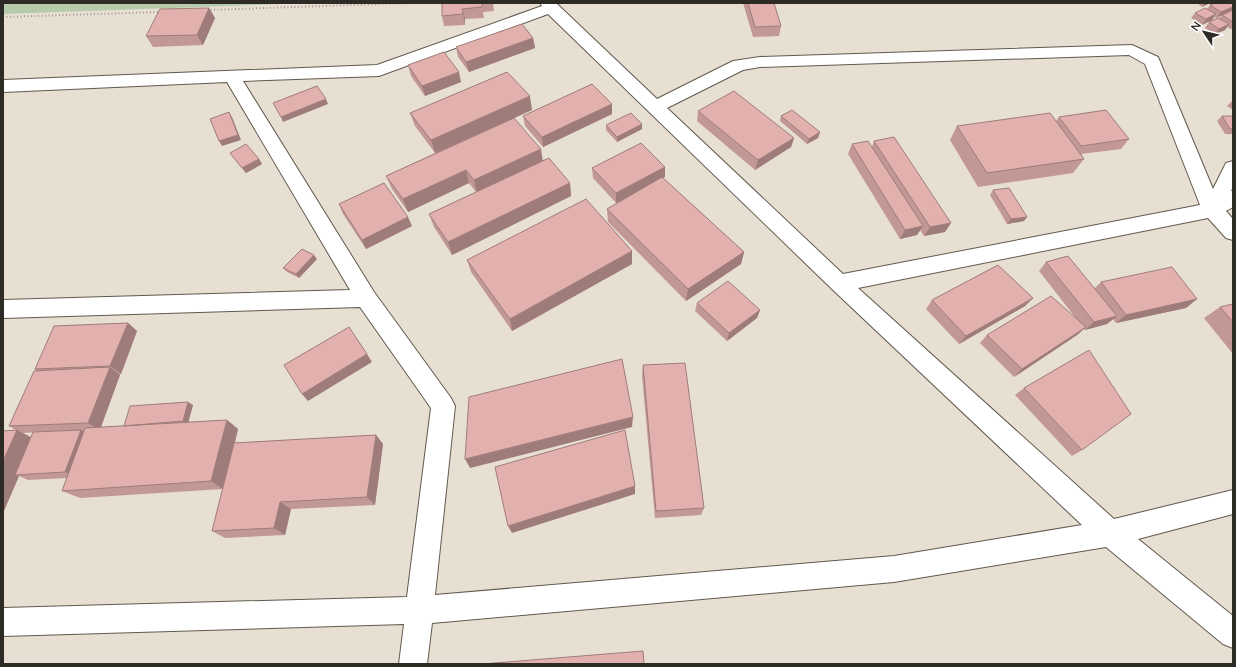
<svg xmlns="http://www.w3.org/2000/svg" width="1236" height="667" font-family="Lato,sans-serif">
	<style>
		.green { fill: #b5cbac }
		.lines { fill: none; stroke-linecap: round; stroke-linejoin: round }
		.minor-casing { stroke: #61594e; stroke-width: 2 }
		.path { stroke: #9f988f; stroke-width: 2; stroke-dasharray: 1 2.5; stroke-linecap: butt }
		.minor { fill: #fff; fill-rule: evenodd }
		.wall { fill: #c29896 }
		.shaded-wall { fill: #9e7c7a }
		.building { fill: #e2b1ae; stroke: #9e7c7a }
	</style>
	<rect width="100%" height="100%" fill="#e8dfd3"/>
	<path class="green" d="M3 3H310L3 14Z"/>
	<g class="lines">
		<defs>
			<path id="minor" d="M540 3H556L657 99 733 61 760 57 1132 45 1158 57 1213 189 1226 163 1233 161V187L1231 191H1233V207L1226 211 1233 219V240L1226 238 1208 218 858 288 1114 519 1233 490V514L1138 539 1233 616V648L1223 644 1106 547 894 582 432 623 427 664H399L404 624 3 636V608L407 597 431 408 360 307 3 318V300L350 290 227 82 3 92V80L377 65 542 6ZM548 14 832 289 1082 525 894 556 435 595 455 406 451 398 374 292 243 81 379 76ZM1129 55 1145 64 1200 205 843 274 667 108 743 70 760 67Z"/>
		</defs>
		<use href="#minor" class="minor-casing"/>
		<path class="path" d="M207 10 412 3
			M3 17 160 12"/>
		<use href="#minor" class="minor"/>
	</g>
	<path class="wall" d="M442 3H493L494 11 483 12 484 18 465 19V25L444 26 442 16Z
		M743 3H774L781 26 779 36 753 37Z
		M1197 3H1210L1202 7Z
		M1233 3V28L1231 29 1227 27 1225 30 1215 34 1205 28 1209 22 1219 18 1222 15 1230 11 1216 18 1215 17 1212 20 1202 25 1191 18 1195 13 1207 9 1210 5Z
		M209 8 215 18 203 45 153 47 146 36Z
		M533 38 535 48 469 72 458 57 456 47Z
		M408 65 461 82 425 96 411 76Z
		M1233 100V110L1227 106Z
		M612 104V114L543 147 525 126 523 116Z
		M532 110 514 118 543 161 570 183 571 196 452 255 434 227 429 214 476 192 469 183 408 212 392 189 386 176 435 153 415 126 410 113Z
		M698 111 794 138 791 147 755 170 697 121Z
		M781 116 820 132 818 138 807 144 780 121Z
		M1222 116H1233V134H1225L1217 121Z
		M1059 117 1129 139 1121 149 1081 154 1084 159 1073 173 978 187 950 140 957 126 1056 121Z
		M606 125 642 129 617 142 606 130Z
		M874 141 945 232 924 236 920 230 917 235 900 239 848 154 852 144 872 147Z
		M230 153 259 159 262 164 246 173Z
		M665 167V177L663 178 744 252 741 264 686 301 608 222 607 209 634 193 616 203 593 178 592 168Z
		M993 190 1027 217 1024 221 1007 224 990 195Z
		M339 204 412 226 366 249 343 214Z
		M632 251V264L512 331 471 272 467 260Z
		M317 259 299 278 287 272 283 268Z
		M1046 262 1095 288 1101 282 1197 299 1186 308 1116 323 1113 319 1107 324 1085 330 1084 329 1077 335 1014 377 980 343 987 335 1075 317 1039 271Z
		M1033 298 1025 306 959 344 926 309 932 300Z
		M697 303 760 310 757 318 727 341 695 311Z
		M1233 304V354L1204 318 1220 307Z
		M128 323 137 331 121 374H119L120 375 100 428 124 426 193 405 188 422 227 420 238 429 235 443 376 435 383 444 375 505 291 509 285 535 225 538 212 531 223 489 80 498 62 491 67 478 28 480 19 476 3 513 17 430 31 437 46 432 21 433 9 426 36 370 35 369Z
		M643 365 704 508 701 515 655 518 642 376Z
		M1024 388 1082 450 1072 456 1015 395Z"/>
	<path class="shaded-wall" d="M1205 3H1210L1202 7Z
		M1233 7V10L1216 18 1221 12Z
		M209 8 215 18 203 45 197 35Z
		M462 9 465 19V25L463 14Z
		M1216 14 1212 20 1202 25 1206 19Z
		M1229 24 1225 30 1215 34 1219 29Z
		M533 38 535 48 469 72 466 62Z
		M459 72 461 82 425 96 422 86Z
		M530 96 532 110 435 153 431 140Z
		M326 99 328 104 283 122 281 117Z
		M612 104V114L543 147 542 137Z
		M229 112 232 117 241 140 222 146 219 141Z
		M642 124V129L617 142V137Z
		M820 132 818 138 807 144 809 139Z
		M794 138 791 147 755 170 758 160Z
		M541 149 543 162 477 194 474 180Z
		M259 159 262 164 246 173 242 168Z
		M665 167V177L616 203V193Z
		M466 170 469 183 408 212 403 199Z
		M570 183 571 196 452 255 448 242Z
		M408 217 412 226 366 249 362 240Z
		M1027 217 1024 221 1007 224 1011 219Z
		M951 223 945 232 924 236 930 227Z
		M923 226 917 235 900 239 905 230Z
		M632 251V264L512 331 510 319Z
		M744 252 741 264 686 301 688 289Z
		M314 255 317 259 299 278 296 274Z
		M1033 298 1025 306 959 344 966 336Z
		M1197 299 1186 308 1116 323 1126 315Z
		M760 310 757 318 727 341 729 333Z
		M1117 316 1107 324 1085 330 1094 322Z
		M128 323 137 331 121 374 110 366Z
		M1086 327 1077 335 1014 377 1022 369Z
		M367 354 372 362 308 401 302 394Z
		M110 367 120 375 100 430 88 423Z
		M188 402 193 405 188 424 183 421Z
		M633 417 632 427 470 468 465 459Z
		M227 420 238 429 223 489 211 481Z
		M17 430 34 439 15 475 19 476 3 513V461Z
		M81 430 93 436 77 478 65 472Z
		M376 435 383 444 375 505 367 497Z
		M635 486V494L512 533 508 526Z
		M280 502 291 509 285 535 274 528Z"/>
	<path class="building" d="M442 3H482V7L462 9 463 14 442 16Z
		M748 3H774L781 26 755 27Z
		M1215 3H1233V7L1221 12 1210 5Z
		M209 8 197 35 146 36 160 9Z
		M1205 8 1216 14 1206 19 1195 13Z
		M1233 10V22L1222 15Z
		M1218 18 1229 24 1219 29 1209 22Z
		M522 24 533 38 466 62 456 47Z
		M444 52 459 72 422 86 408 65Z
		M507 72 530 96 431 140 410 113Z
		M592 84 612 104 542 137 523 116Z
		M317 86 326 99 281 117 273 103Z
		M734 91 794 138 758 160 698 111Z
		M792 110 820 132 809 139 781 116Z
		M1106 110 1129 139 1081 146 1059 117Z
		M229 112 238 135 219 141 210 119Z
		M631 113 642 124 617 137 606 125Z
		M1050 113 1084 159 987 173 957 126Z
		M1222 116H1233V129H1230Z
		M514 118 541 149 474 180 466 170 403 199 386 176Z
		M894 137 951 223 930 227 874 141Z
		M868 141 923 226 905 230 852 144Z
		M641 143 665 167 616 193 592 168Z
		M246 144 259 159 242 168 230 153Z
		M549 158 570 183 448 242 429 214Z
		M662 177 744 252 688 289 607 209Z
		M384 183 408 217 362 240 339 204Z
		M1009 188 1027 217 1011 219 993 190Z
		M586 199 632 251 510 319 467 260Z
		M302 249 314 255 296 274 283 268Z
		M1068 256 1117 316 1094 322 1046 262Z
		M998 265 1033 298 966 336 932 300Z
		M1172 267 1197 299 1126 315 1101 282Z
		M728 281 760 310 729 333 697 303Z
		M1051 296 1086 327 1022 369 987 335Z
		M1233 304V322L1220 307Z
		M128 323 110 366 35 369 54 326Z
		M349 327 367 354 302 394 284 365Z
		M1089 350 1131 414 1082 450 1024 388Z
		M622 359 633 417 465 459 469 397Z
		M685 363 704 508 656 511 643 365Z
		M110 367 88 423 9 426 34 371Z
		M188 402 183 421 124 426 130 406Z
		M227 420 211 481 62 491 85 428Z
		M17 430 3 461V431Z
		M81 430 65 472 15 475 33 432Z
		M625 430 635 486 508 526 495 467Z
		M376 435 367 497 280 502 274 528 212 531 234 443Z
		M643 651 644 664H482Z"/>
	<rect width="1236" height="667" fill="none" stroke="#2e2a26" stroke-width="8"/>
	<g transform="translate(1204 32) rotate(305)" stroke="#ffffff" stroke-width="3" paint-order="stroke">
	<path d="M0-3L7 15L0 10L-7 15Z" fill="#2e2a26"/>
	<text y="-6" font-size="11" font-weight="bold" text-anchor="middle" fill="#2e2a26">N</text>
	</g>
</svg>
